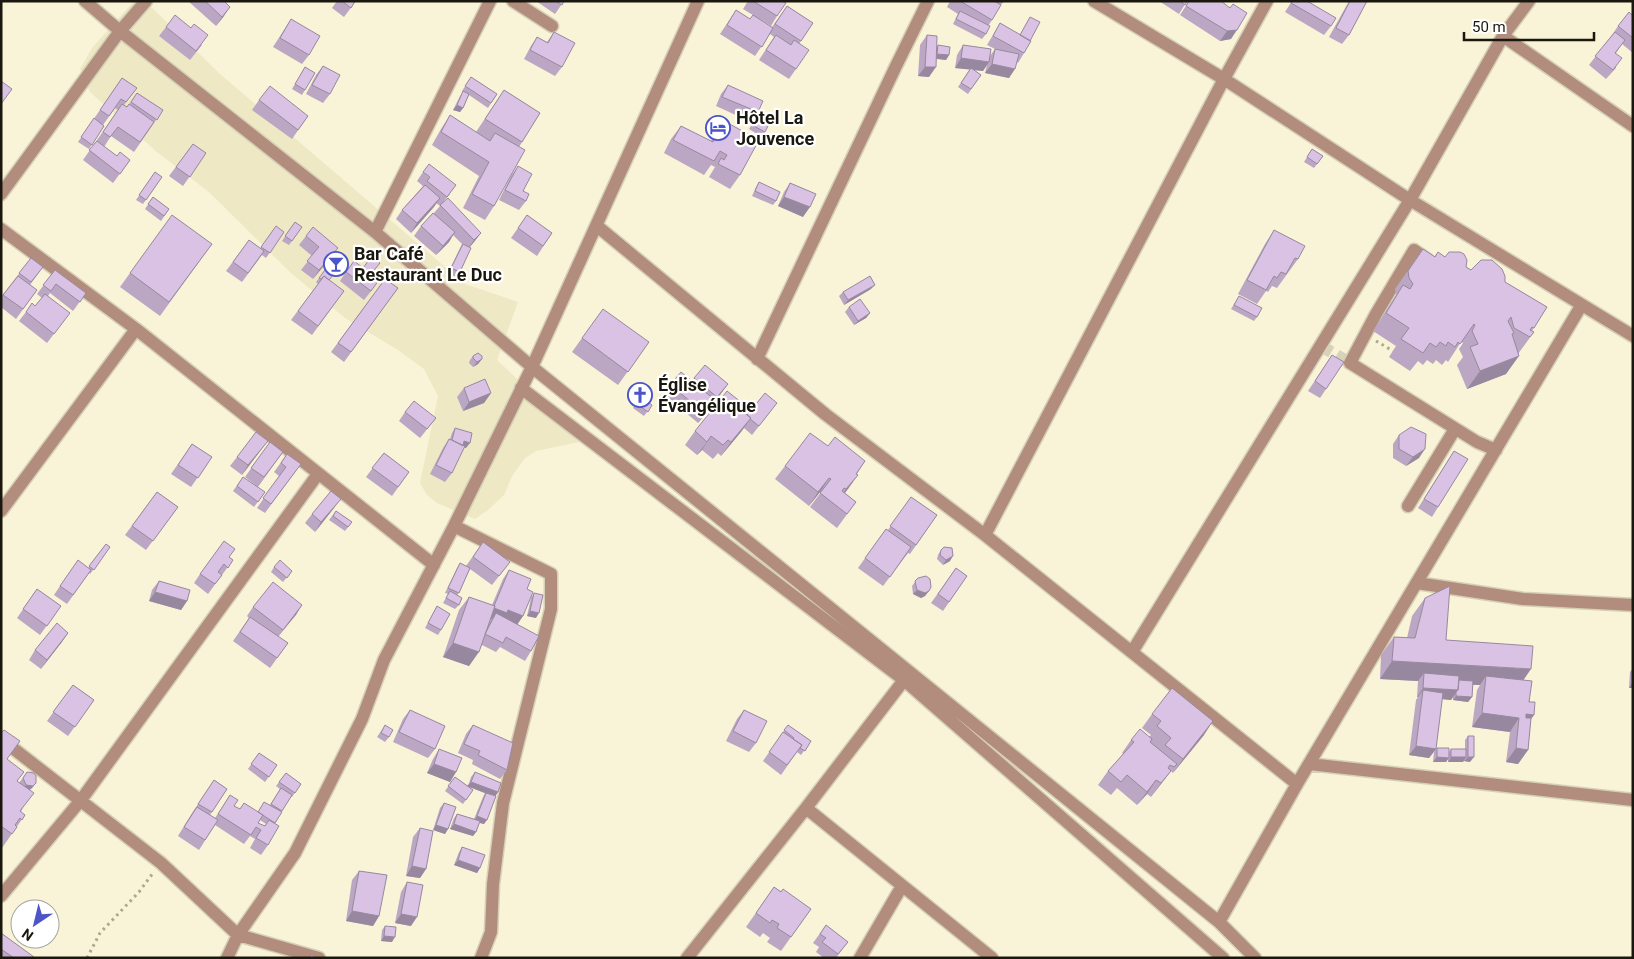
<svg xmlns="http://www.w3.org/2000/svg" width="1634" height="959" font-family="Roboto,sans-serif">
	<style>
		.built { fill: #efe8c4 }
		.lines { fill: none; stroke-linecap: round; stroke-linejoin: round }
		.minor-tunnel { stroke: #d8d2b9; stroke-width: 12; stroke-dasharray: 12 6; stroke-linecap: butt }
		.minor-casing { stroke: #d5d0b7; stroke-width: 15 }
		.path { stroke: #aba791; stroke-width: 3; stroke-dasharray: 2.5 4; stroke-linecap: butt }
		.minor { stroke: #b28d7e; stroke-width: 12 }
		.wall { fill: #bba7c3; fill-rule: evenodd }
		.shaded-wall { fill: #98889f }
		.building { fill: #d9c2e3; stroke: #98889f }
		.labels { text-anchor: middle; stroke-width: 4.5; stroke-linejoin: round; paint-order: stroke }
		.poi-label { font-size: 18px; font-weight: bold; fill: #1a180e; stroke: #fff; text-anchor: start }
	</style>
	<rect width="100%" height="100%" fill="#f9f3d7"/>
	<path class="built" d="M134 1H145L220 74 465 284 518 302 497 360 556 416 579 442 536 451 525 458 512 476 504 495 488 510 475 519 437 503 427 495 420 483 438 396 424 369 398 350 345 318 291 273 210 193 157 152 90 92 80 69 92 48Z"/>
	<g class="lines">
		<path class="minor-tunnel" d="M1321 346 1350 363"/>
		<defs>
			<path id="minor" d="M85 1 120 31 375 232 532 367 1219 922 1255 958
				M513 1 552 26
				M1094 1 1224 79 1410 200 1633 336
				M1503 36 1633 126
				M1 194 120 31 146 1
				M597 226 825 414 985 535 1297 784
				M1 229 136 329 434 565
				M375 232 490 1
				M1428 260 1414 250 1376 314 1350 363 1477 442 1496 450
				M757 359 896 66 928 1
				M521 388 904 680 1223 958
				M1408 506 1455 429
				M1 511 136 329
				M454 526 551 574V609L503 803 493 884 491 932 481 958
				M985 535 1224 79 1267 1
				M1417 583 1523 599 1633 605
				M1132 652 1410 200 1503 36 1529 1
				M1 739 161 863 238 935 319 958
				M1309 764 1633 800
				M806 808 992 958
				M1 896 81 800 318 474
				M1219 922 1297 784 1581 306
				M227 958 238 935 295 853 362 719 384 660 454 526 532 367 698 1
				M687 958 806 808 904 680
				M860 958 902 886"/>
		</defs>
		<use href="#minor" class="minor-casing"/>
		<path class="path" d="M1376 341 1393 351
			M87 958 100 933 139 892 153 873"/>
		<use href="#minor" class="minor"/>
	</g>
	<path class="wall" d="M188 1H224V16L216 26Z
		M337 1H356L344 17 332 8Z
		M536 1H564L555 14Z
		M748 1H783L777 16 771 26 743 9Z
		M950 1H994L992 20 988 26 986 34 982 39 953 24 958 14 947 7Z
		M994 1H1004L1001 5Z
		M1159 1H1187L1179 14Z
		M1189 1 1230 8 1231 39 1220 41 1180 15Z
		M1292 1H1307L1331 26 1324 35 1285 12Z
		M1349 1H1367L1349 35 1342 44 1329 37Z
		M787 6 813 23 799 44 796 69 789 79 759 60 774 37 770 34 755 56 720 34 736 10 750 19 772 27Z
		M1633 16V53L1622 44 1616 53V68L1606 79 1589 65 1612 35 1618 26Z
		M1030 17 1024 53 1018 63 1017 62 1009 78 985 73 987 65 983 71 974 70 981 75 968 94 958 87 970 69 955 68 957 55 963 45 990 56 995 49 987 45 1000 23 1020 35Z
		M291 19 309 55 302 64 273 47Z
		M166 27 202 45 190 60 159 36Z
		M554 32 562 67 555 76 524 59 531 46 537 37 547 42Z
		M927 35 937 47 938 45 949 55 946 60 936 59 929 77 918 76 920 45Z
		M323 66 330 94 323 103 306 94 316 75Z
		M305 67V90L302 95 292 89Z
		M471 77 497 94 488 108 469 95 463 108 460 112 453 110 460 96 463 92 462 91Z
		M122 78 137 88 124 105 127 107 137 93 163 110 134 152 111 136 104 147 117 156 130 160 113 183 83 160 118 110 115 108 103 125 104 126 89 149 78 142Z
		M728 85 758 112 751 122 716 106 721 94Z
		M504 90 540 113 519 147 494 206 485 220 463 208 479 176 432 145 441 129 450 115 476 132Z
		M259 100 308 116 292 139 252 110Z
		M758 118 765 132 762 137 749 129 754 121 755 122Z
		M724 121 740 175 730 189 709 177 715 167 711 165 704 175 664 153 671 139 681 126 711 141Z
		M193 144 206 153 183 186 169 176Z
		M1312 149 1323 156 1314 168 1304 162Z
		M518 166 526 201 519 210 499 200 511 176Z
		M155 172 162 177 143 204 136 200Z
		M423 172 450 194 444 201 481 233 474 242 470 247 460 272 456 277 448 273 460 248 462 244 453 235 449 242 436 255 414 236 421 226 434 213 440 206 436 203 411 233 396 219 402 210 423 186 417 181Z
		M759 182 776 201 773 205 752 196 756 187Z
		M790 183 803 217 778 206 784 192Z
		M153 197 169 209 161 221 145 209Z
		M527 215 552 233 537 256 511 238Z
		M295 222 302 227 289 245 282 241Z
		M1274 230 1298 259 1277 288 1272 286 1268 292 1266 291 1257 304 1238 294 1265 244Z
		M284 232 266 258 262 255 242 282 226 271 249 240 260 248Z
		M306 236 331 257 313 279 301 270 312 256 299 245Z
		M212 244 160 316 120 287 130 273Z
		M1423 249 1434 257 1438 252 1445 257 1471 270 1505 282 1547 307 1532 331 1534 332 1518 354 1506 374 1467 389 1457 365 1463 357 1459 349 1463 343 1461 342 1448 362 1446 360 1442 365 1436 360 1433 364 1427 360 1423 365 1418 361 1410 371 1389 357 1396 346 1373 331 1396 295 1395 289Z
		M337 254 329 280 344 291 312 335 291 320 318 284 316 282Z
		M31 258 43 267 30 285 37 290 16 319 1 307V297Z
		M55 270 86 293 73 311 50 293 48 296 63 322 47 343 19 321 26 312 35 306 42 298 37 294Z
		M346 272 371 274 372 290 364 300 340 281Z
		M385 279 398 288 344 362 331 352Z
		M871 289 844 305 839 296 843 292Z
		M1239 296 1257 317 1254 321 1231 309Z
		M849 307 870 313 866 318 854 325 845 312Z
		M582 338 649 342 618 385 572 352Z
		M1332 355 1326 389 1320 398 1308 391Z
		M473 356 482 359 478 364 473 367 469 363 470 360Z
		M694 378 728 384 709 410 698 423 664 394 670 385 692 381Z
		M464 388 491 393 484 403 463 411 457 397Z
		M640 397 652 405 644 416 633 408Z
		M742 411 747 415 770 412 752 435 744 428 721 456 718 453 713 459 702 450 697 455 685 445 695 431Z
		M405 412 436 418 420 438 399 421Z
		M455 428 466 448 464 447 452 473 445 482 430 474 443 448 449 439H450L452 433Z
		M1399 435 1419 458 1406 466 1393 458V444Z
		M270 442 283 452 258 487 245 477Z
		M192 444 212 457 191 487 171 474Z
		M828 446 865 461 845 493 856 502 837 528 810 507 821 492H820L809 506 775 479 785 466Z
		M261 450 242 475 230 466 237 457Z
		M1454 451 1438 507 1432 517 1418 508Z
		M384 453 409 472 392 496 366 477Z
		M287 454 301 464 265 513 257 508 279 476 274 472Z
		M243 477 265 492 254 507 233 491Z
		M157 492 178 507 146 550 125 535Z
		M911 497 937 515 910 554 908 553 883 586 858 568 886 529 888 530Z
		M334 508 315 532 305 523 312 514Z
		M336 511 352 522 345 531 329 520Z
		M483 542 510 562 492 585 470 569 457 596 459 605 455 609 443 603 448 594 445 593 457 568 460 563 466 566Z
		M106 544 110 547 90 574 89 573 67 604 54 595 60 586 88 568Z
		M941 550 950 561 943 565 937 559 938 555Z
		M229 557 233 560 208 594 194 583 200 574Z
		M274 567 292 571 283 582 271 572Z
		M956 568 967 576 943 611 931 603Z
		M509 570 527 589 523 616 517 624 531 651 525 661 500 647 496 652 482 645 469 666 443 657 459 610 469 597 492 605 503 579Z
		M918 578 931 587 925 596 921 598 913 594 912 586Z
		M159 581 187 601 181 610 149 601 152 590Z
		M37 589 61 606 40 635 17 618Z
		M534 593 536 618 527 616 531 598Z
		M1425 598 1446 640 1523 680 1534 715 1531 718 1528 750 1518 764 1506 762 1510 732 1472 727 1477 690 1480 685H1473L1472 697 1468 702 1453 700V697L1451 700 1442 699 1436 749 1429 758 1409 755 1416 700 1418 697H1417L1418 681 1380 679 1381 655 1394 637 1407 638 1412 616Z
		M302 605 278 637 288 643 270 668 233 641 249 618 247 616 253 607Z
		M437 606 441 630 438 635 425 628Z
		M68 633 41 669 29 660 35 650Z
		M1633 668V688H1629L1630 672Z
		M73 685 94 700 68 736 47 721Z
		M410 710 435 749 428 758 393 742 403 719Z
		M744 710 756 743 749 752 726 741 737 719Z
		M1152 714 1204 735 1173 773 1171 771 1151 797 1147 794 1137 805 1117 788 1111 795 1098 785 1108 771 1123 754 1122 753 1131 740 1150 736 1151 735 1142 728Z
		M385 725 389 737 385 742 377 737Z
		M473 725 507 770 500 779 472 764 473 760 458 753 466 734Z
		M788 725 811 741 801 755 797 752 781 775 763 761Z
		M1 733 7 759 17 781 19 783 27 772 36 783 32 788 30 790 21 812 25 815 2 848 1 847Z
		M1468 736 1470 762 1464 761V760L1463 762H1448V758L1446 762H1433L1434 752 1437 748 1449 752 1451 749H1465V740Z
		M439 749 456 772 450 782 427 773 433 759Z
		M259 753 277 765 265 782 248 769Z
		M475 772 498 792 495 796 484 824 479 823 476 832 473 836 450 829 454 818 457 814 474 819 483 797 485 793 469 787 473 790 463 804 445 791 455 777 468 786 471 777Z
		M286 773 301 784 292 797H291L281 812 275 824 268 845 261 855 250 848 255 839 250 836 244 844 215 825 199 850 178 836 192 813 214 780 227 789 210 815 215 818 230 795 234 806 240 809 244 803 258 812 264 802 270 805 280 789 276 786ZM260 820 266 824 264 826 258 823Z
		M444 803 448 829 445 834 433 830 440 808Z
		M420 828 426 869 420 878 406 876 413 837Z
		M462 847 480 868 477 873 454 865 459 852Z
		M359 871 379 916 373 926 346 921 352 880Z
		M407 882 411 926 395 923 401 892Z
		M774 887 811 909 781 951 767 942 770 938 763 933 760 937 746 927Z
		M826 925 848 942 836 958H824L816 952 819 947 813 943Z
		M385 926 392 942 381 941 382 930Z
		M1 933 34 958H1Z"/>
	<path class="shaded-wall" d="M230 7 224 16 216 26 222 17Z
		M1237 30 1231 39 1220 41 1227 31Z
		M937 54 949 55 946 60 933 58Z
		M961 58 989 62 983 71 955 68Z
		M992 64 1015 69 1009 78 985 73Z
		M925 67H936L929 77 918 76Z
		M457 105 463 108 460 112 453 110Z
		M784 197 810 207 803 217 778 206Z
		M440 198 434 207 411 233 417 223Z
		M455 232 449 242 436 255 443 246Z
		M481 233 474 242 467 250 474 240Z
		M338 248 331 257 313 279 319 270Z
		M875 285 871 289 844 305 848 300Z
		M870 313 866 318 854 325 858 321Z
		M1519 356 1506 374 1467 389 1480 371Z
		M482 359 478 364 473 367 477 362Z
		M728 384 709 410 698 423 705 413Z
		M491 393 484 403 463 411 469 402Z
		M751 418 741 432 721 456 731 442Z
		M711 436 702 450 697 455 707 442Z
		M268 441 261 450 242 475 248 465Z
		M464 441 470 443 466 448 461 446Z
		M1425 449 1419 458 1406 466 1413 457Z
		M858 475 848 489 837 503 846 489Z
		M829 478 820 492 809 506 818 492Z
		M341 499 334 508 315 532 321 522Z
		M953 556 950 561 943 565 946 560Z
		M917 590 929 591 925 596 921 598 913 594Z
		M155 592 187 601 181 610 149 601Z
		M302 605 296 615 276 639 283 630Z
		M493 608 508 610 523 616 517 625 496 613 492 619 487 617Z
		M530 611 539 613 536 618 527 616Z
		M68 633 62 642 41 669 47 660Z
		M453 643 479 652 469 666 443 657Z
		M1392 661 1531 669 1518 688 1486 676 1480 685 1457 684 1424 673 1418 681 1380 679Z
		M1633 682V688H1629Z
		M1423 688 1458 690 1451 700 1422 697 1423 690 1418 697H1417Z
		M1456 696 1472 697 1468 702 1453 700Z
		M1482 713 1519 718 1510 732 1472 727Z
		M1526 714 1534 715 1524 729Z
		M1213 721 1204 735 1173 773 1183 759Z
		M1416 746 1436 749 1429 758 1409 755Z
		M1516 748 1528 750 1518 764 1506 762Z
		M1437 757 1449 758 1446 762H1433Z
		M1451 757H1466L1463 762H1448Z
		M1468 757H1474L1470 762 1464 761Z
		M434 764 456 772 450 782 427 773Z
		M1171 771 1151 797 1161 783Z
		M1156 780 1147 794 1137 805 1147 792Z
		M471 782 498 792 495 797 467 786Z
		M36 783 32 788 29 790H22L26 785Z
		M477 816 487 820 484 824 474 821Z
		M454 824 476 832 473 836 450 829Z
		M436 825 448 829 445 834 433 830Z
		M458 860 480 868 477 873 454 865Z
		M412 866 426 869 420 878 406 876Z
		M352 911 379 916 373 926 346 921Z
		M401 914 417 917 411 926 395 923Z
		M384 936 395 937 392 942 381 941Z"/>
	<path class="building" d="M205 1H224L230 7 222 17Z
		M342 1H355L351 8Z
		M556 1H564L562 5Z
		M753 1H783L786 3 777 16Z
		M960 1H994L1001 5 992 20Z
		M1180 1H1187L1185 5Z
		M1189 1H1221L1230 8 1233 4 1247 13 1237 30 1227 31 1186 6Z
		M1292 1H1307L1336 18 1331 26 1291 3Z
		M1350 1H1367L1349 35 1336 28Z
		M787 6 813 23 801 41 775 24Z
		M736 10 750 19 753 15 773 28 762 47 727 25Z
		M960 11 990 26 986 34 956 19Z
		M1629 12 1633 16V38L1618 26Z
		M175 15 191 28 194 24 208 35 196 51 166 27Z
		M1030 17 1040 22 1030 41 1020 35Z
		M291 19 320 36 309 55 280 38Z
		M1000 23 1031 41 1024 53 993 36Z
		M554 32 575 43 562 67 530 50 537 37 548 43Z
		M1615 32 1625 40 1615 53 1622 58 1613 70 1595 56Z
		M776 35 791 45 794 40 809 50 796 69 766 50Z
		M927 35 937 36 936 67H925Z
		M938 45 950 47 949 55 937 54Z
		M963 45 991 49 989 62 961 58Z
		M995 49 1019 54 1015 69 992 64Z
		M323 66 340 75 330 94 312 85Z
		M305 67 315 73 305 90 295 84Z
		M971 68 981 75 971 89 961 83Z
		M471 77 497 94 491 103 465 86Z
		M122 78 137 88 126 102 121 99 109 116 100 110Z
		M1 81 12 89 1 104Z
		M728 85 763 101 758 112 722 97Z
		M270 86 308 116 298 130 259 100Z
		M504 90 540 113 522 142 485 119Z
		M463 91 469 94 463 108 457 105Z
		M137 93 163 110 157 120 131 102Z
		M122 104 127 107 129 104 154 122 140 142 118 127 110 137 103 132Z
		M450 115 490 141 495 133 525 150 494 206 472 194 489 162 441 132Z
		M94 118 104 126 92 145 81 137Z
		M758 118 769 124 765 132 752 125 754 121 756 122Z
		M724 121 759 140 740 175 718 164 721 158 724 160 727 155 720 151 714 161 673 140 681 126 713 142Z
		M97 141 117 156 120 152 130 160 120 174 89 150Z
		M193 144 206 153 190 177 176 167Z
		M1312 149 1323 156 1317 164 1307 157Z
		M429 164 456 185 447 197 427 181 430 177 423 172Z
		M518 166 532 174 523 191 529 194 526 201 505 190Z
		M155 172 162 177 146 200 139 195Z
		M759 182 780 192 776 201 755 191Z
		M790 183 816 194 810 207 784 197Z
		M425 185 440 198 417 223 402 210Z
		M153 197 169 209 164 216 148 204Z
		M448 198 481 233 474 240 440 205Z
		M433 213 455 232 443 246 421 226Z
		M172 215 212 244 169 302 130 273Z
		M527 215 552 233 543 246 518 228Z
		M295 222 302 227 292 241 285 236Z
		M276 226 284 232 270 253 261 247Z
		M313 227 338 248 319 270 307 261 319 247 306 236Z
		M1274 230 1305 246 1298 259 1295 258 1286 274 1281 272 1277 278 1274 276 1266 290 1247 280Z
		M249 240 264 251 248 273 233 262Z
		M463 244 471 248 460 272 451 268Z
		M1423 249 1435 257 1438 252 1445 257 1449 252H1460L1464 254 1467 260 1466 267 1471 270 1481 260H1492L1502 269 1505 276V282L1547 307 1534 328 1532 327 1530 330 1534 332 1530 337 1514 328 1511 317 1508 321 1514 333 1512 334 1519 356 1480 371 1470 347 1478 344 1472 331 1475 325 1474 324 1460 344 1458 342 1455 347 1448 342 1446 346 1440 342 1436 347 1430 343 1423 353 1401 339 1409 328 1386 313 1403 285 1410 289 1413 284 1409 278 1408 271Z
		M337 254 345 260 329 280 324 276 321 279 319 278Z
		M372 256 380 263 371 274 363 268Z
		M31 258 43 267 31 282 19 273Z
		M354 261 379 280 371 291 346 272Z
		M55 270 86 293 80 302 56 284 51 291 43 285Z
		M18 276 37 290 23 309 3 295Z
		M324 276 344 291 318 326 298 311Z
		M870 276 875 285 848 300 843 292Z
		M385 279 398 288 351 352 338 343Z
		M45 294 70 313 54 334 26 312 32 303 35 306Z
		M1239 296 1262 308 1257 317 1234 305Z
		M860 299 870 313 858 321 849 307Z
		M603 309 649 342 628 372 582 338Z
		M478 353 482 356V359L477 362 473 358V356Z
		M1332 355 1344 362 1326 389 1315 381Z
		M705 365 728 384 717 397 694 378Z
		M681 372 715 400 705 413 670 385Z
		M485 379 491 393 469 402 464 388Z
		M727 391 746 406 742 411 751 418 731 442 728 440 723 445 711 436 707 442 695 431Z
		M765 393 777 403 759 426 750 419 751 418 747 415Z
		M640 397 652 405 648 412 636 403Z
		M414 401 436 418 427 429 405 412Z
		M1411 427 1426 434 1425 449 1413 457 1399 449V435Z
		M455 428 472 433 470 443 464 441 463 446 452 440Z
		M256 432 268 441 248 465 237 457Z
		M810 433 828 446 835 437 865 461 856 474 858 475 846 489 844 488 842 491 856 502 847 514 820 493 831 479 829 478 818 492 785 466Z
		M449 439 465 446 452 473 436 465Z
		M270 442 283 452 264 477 251 468Z
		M192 444 212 457 198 478 178 465Z
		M1454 451 1468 459 1438 507 1424 499Z
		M384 453 409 472 398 487 372 468Z
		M287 454 301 464 271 504 263 498 286 467 281 463Z
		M243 477 265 492 258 502 237 486Z
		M331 491 341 499 321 522 312 514Z
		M157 492 178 507 153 541 132 526Z
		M911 497 937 515 916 545 890 526Z
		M336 511 352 522 348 527 333 516Z
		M886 529 911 547 890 577 865 558Z
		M224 541 235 549 229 557 233 560 228 568 224 564 218 572 222 575 215 584 200 574Z
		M483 542 510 562 499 576 473 557Z
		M106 544 110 547 94 570 89 566Z
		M944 547 952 548 953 556 946 560 940 555 941 550Z
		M78 560 91 570 73 595 60 586Z
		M280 560 292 571 287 578 274 567Z
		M460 563 470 568 459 593 448 588Z
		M956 568 967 576 949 602 938 594Z
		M509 570 531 579 527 589 533 592 523 616 508 610 507 613 494 608 495 606H494Z
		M926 576 930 579 931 587 929 591 925 593 917 590 915 581 918 578Z
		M159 581 190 590 187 601 155 592Z
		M273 582 302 605 283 630 253 607Z
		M1450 586 1446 640 1533 646 1531 669 1392 661 1394 637 1415 638 1425 598Z
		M37 589 61 606 47 626 23 609Z
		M450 591 462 598 459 605 446 598Z
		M534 593 543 595 539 613 530 611Z
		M469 597 495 606 479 652 453 643Z
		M437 606 450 614 441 630 428 623Z
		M496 613 539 636 531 651 506 637 503 643 485 634Z
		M250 617 288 643 277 658 240 632Z
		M57 623 68 633 47 660 35 650Z
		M1424 673 1459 676 1458 690 1423 688Z
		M1486 676 1532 681 1529 702H1535L1534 715 1526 714V718H1531L1528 750 1516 748 1519 718 1482 713Z
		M1459 680 1473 681 1472 697 1456 696V692L1458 690Z
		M73 685 94 700 75 727 53 712Z
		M1172 688 1213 721 1183 759 1165 745 1171 738 1157 726 1161 721 1152 714Z
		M1423 690 1443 693 1436 749 1416 746Z
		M410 710 445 726 435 749 399 732Z
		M744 710 767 721 756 743 733 731Z
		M385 725 393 730 389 737 381 733Z
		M473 725 513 743 507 770 478 755 480 751 464 744Z
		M788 725 811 741 805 751 800 748 802 745 793 739 794 738 784 730Z
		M1140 729 1152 739 1150 742 1177 764 1174 767 1170 765 1168 768 1171 771 1161 783 1156 780 1147 792 1127 775 1121 782 1108 771 1134 742 1131 740Z
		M4 730 20 741 7 759 24 772 17 781 34 793 20 811 25 815 22 820 20 818 15 825 17 827 12 834 1 826V733Z
		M783 732 802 745 787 765 769 752Z
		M1468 736H1474V757H1468Z
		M1437 748H1449V758L1437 757Z
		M439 749 462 758 456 772 434 764Z
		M1451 749H1466V757H1451Z
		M259 753 277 765 269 777 251 764Z
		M27 772 34 773 36 776V783L33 786 26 785 23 778Z
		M475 772 501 783 498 792 471 782Z
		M286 773 301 784 295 793 279 782Z
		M455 777 473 790 466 800 448 786Z
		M214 780 227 789 212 812 198 804Z
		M281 788 292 795 282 811 271 804Z
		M486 793 496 796 487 820 477 816Z
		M230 795 238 800 234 806 240 809 244 803 263 815 258 823 265 826 269 820 279 826 268 845 256 838 261 830 256 827 251 835 218 814Z
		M264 802 282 812 275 823 258 812Z
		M444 803 456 807 448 829 436 825Z
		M197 807 218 820 205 840 184 827Z
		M457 814 480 821 476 832 454 824Z
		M420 828 433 831 426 869 412 866Z
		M462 847 485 855 480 868 458 860Z
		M359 871 387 875 379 916 352 911Z
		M407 882 423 885 417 917 401 914Z
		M774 887 781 892 783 889 811 909 791 937 777 928 779 924 772 920 770 923 756 913Z
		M826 925 848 942 838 954 822 942 826 938 820 934Z
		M385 926 396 927 395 937 384 936Z
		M1 933 34 957V958H14L1 949Z
		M311 955 317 958H310Z"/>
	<defs>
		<symbol id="hotel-ring" viewBox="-11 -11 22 22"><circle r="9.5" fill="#fff" stroke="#4c54ca" stroke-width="1.5"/><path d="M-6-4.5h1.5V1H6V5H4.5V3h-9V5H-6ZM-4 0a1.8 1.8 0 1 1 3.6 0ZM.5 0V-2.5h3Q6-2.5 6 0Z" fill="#4c54ca"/></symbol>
		<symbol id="bar-ring" viewBox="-11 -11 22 22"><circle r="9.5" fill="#fff" stroke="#4c54ca" stroke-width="1.5"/><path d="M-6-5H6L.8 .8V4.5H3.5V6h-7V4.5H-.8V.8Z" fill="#4c54ca"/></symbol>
		<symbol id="church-ring" viewBox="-11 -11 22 22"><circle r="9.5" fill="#fff" stroke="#4c54ca" stroke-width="1.5"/><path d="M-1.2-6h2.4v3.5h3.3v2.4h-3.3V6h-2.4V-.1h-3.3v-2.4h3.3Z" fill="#4c54ca"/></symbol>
	</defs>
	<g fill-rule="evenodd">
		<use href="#hotel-ring" x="704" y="114" width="28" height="28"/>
		<use href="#bar-ring" x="322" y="250" width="28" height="28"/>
		<use href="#church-ring" x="626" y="381" width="28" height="28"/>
	</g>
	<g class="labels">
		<g class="poi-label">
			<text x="736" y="124">Hôtel La<tspan x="736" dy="21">Jouvence</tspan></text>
			<text x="354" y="260">Bar Café<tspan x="354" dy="21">Restaurant Le Duc</tspan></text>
			<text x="658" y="391">Église<tspan x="658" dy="21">Évangélique</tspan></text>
		</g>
	</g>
	<rect width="1634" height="959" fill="none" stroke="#1a180e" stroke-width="5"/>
	<g transform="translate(35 924) rotate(215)"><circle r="24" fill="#ffffff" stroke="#a3a39f"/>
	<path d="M0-4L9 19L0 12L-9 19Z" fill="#4c54ca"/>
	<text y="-8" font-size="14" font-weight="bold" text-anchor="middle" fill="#1a180e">N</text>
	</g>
	<path d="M1464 32v8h130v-8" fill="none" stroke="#1a180e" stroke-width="2.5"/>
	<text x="1472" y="32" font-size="15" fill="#1a180e" stroke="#ffffff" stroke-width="4" paint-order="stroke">50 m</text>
</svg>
